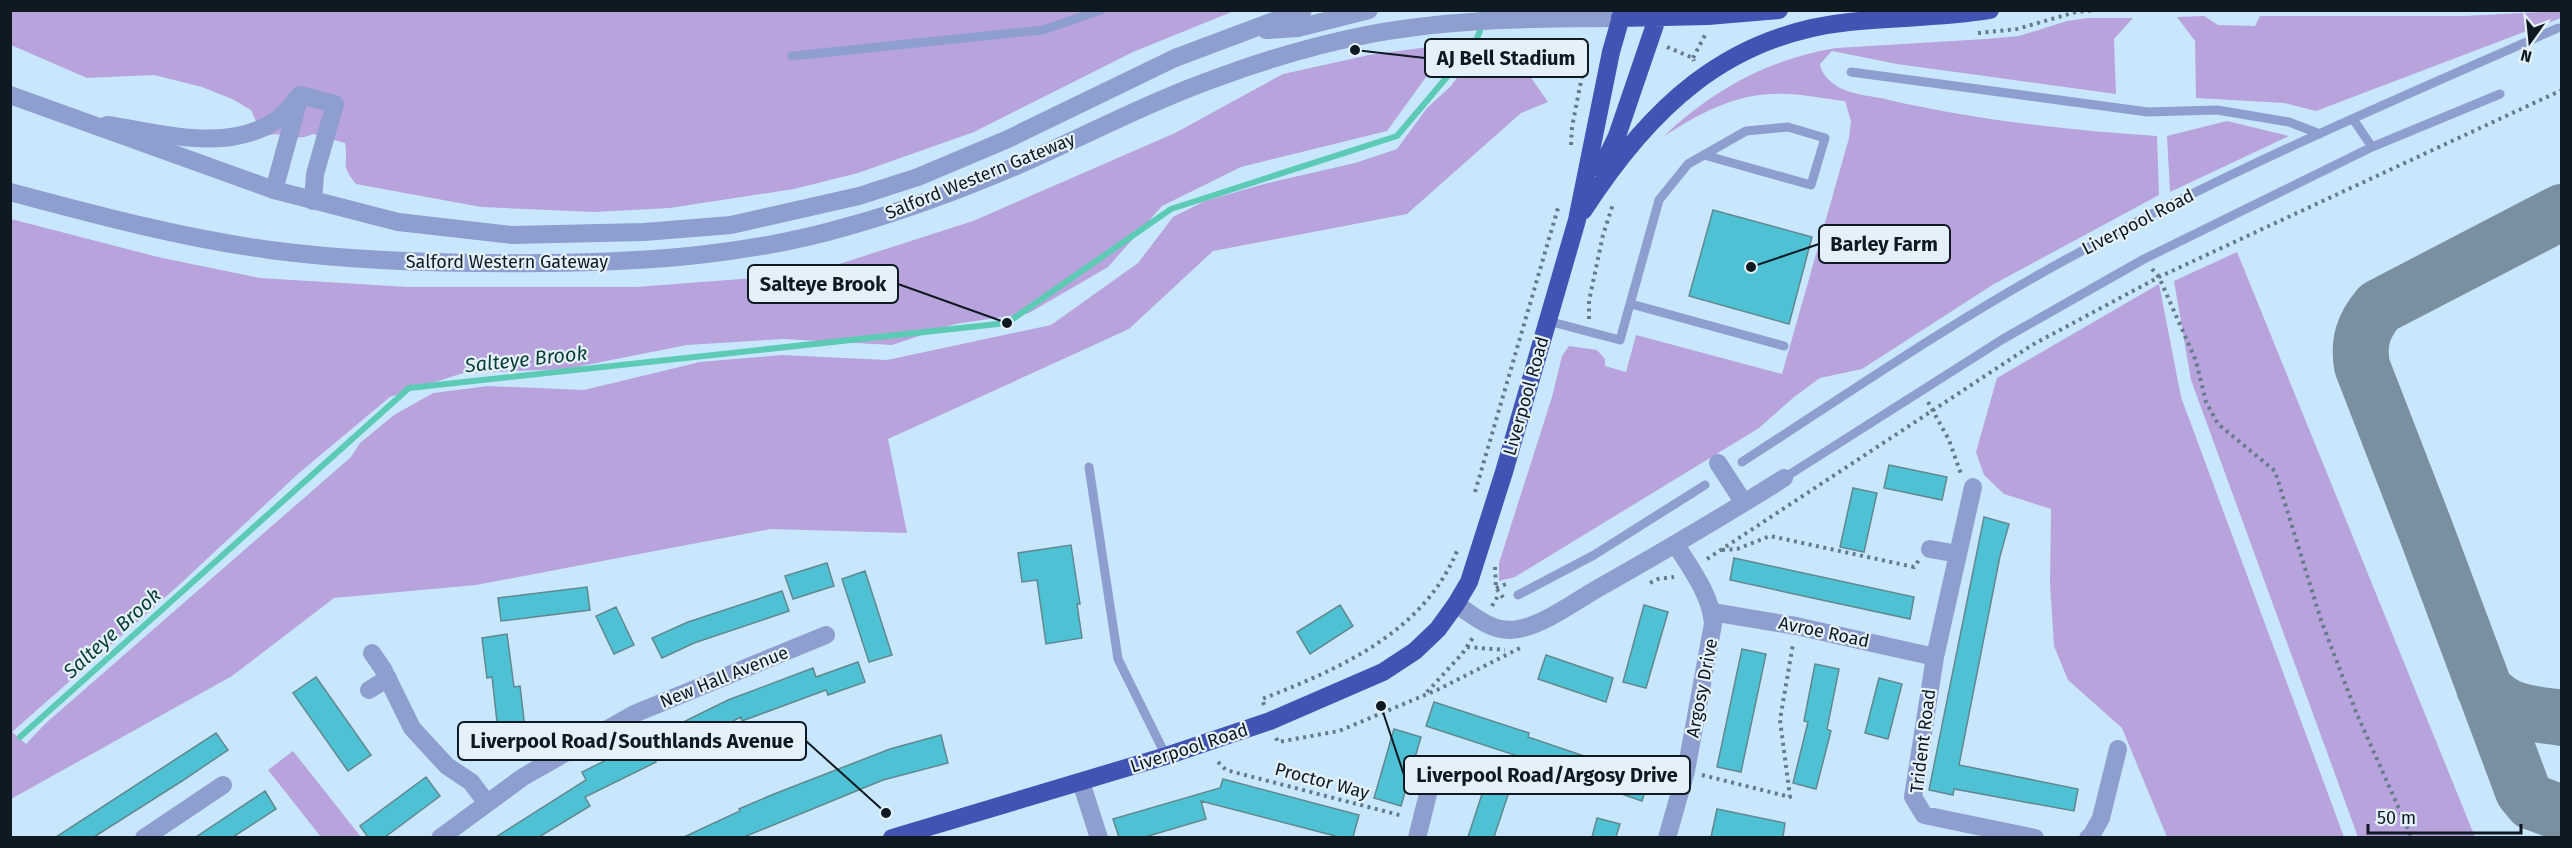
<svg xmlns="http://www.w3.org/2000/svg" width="2572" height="848" font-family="'Fira Sans',sans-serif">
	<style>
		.green { fill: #b9a3dd }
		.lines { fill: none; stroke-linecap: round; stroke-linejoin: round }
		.stream { stroke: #5ccab4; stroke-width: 6 }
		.taxiway { stroke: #7a90a0; stroke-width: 56 }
		.building { fill: #4ec2d4; stroke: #60888e; stroke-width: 1.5 }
		.path { stroke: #667b8a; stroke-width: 4; stroke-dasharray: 3 4.5; stroke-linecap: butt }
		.service { stroke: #8e9ecf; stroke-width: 9 }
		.minor { stroke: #8e9ecf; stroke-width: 18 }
		.tertiary { stroke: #8e9ecf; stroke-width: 18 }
		.trunk { stroke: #4154b4; stroke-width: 18 }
		.labels { text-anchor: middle; stroke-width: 4.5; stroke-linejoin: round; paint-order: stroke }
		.street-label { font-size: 18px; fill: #0e1921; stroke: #e5f1fa }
		.water-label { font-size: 20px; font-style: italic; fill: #0a3e35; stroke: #e5f1fa }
		.leader { fill: none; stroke: #0e1921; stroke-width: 2 }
		.callout-dot { fill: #0e1921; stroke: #e5f1fa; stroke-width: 2 }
		.callout { fill: #e5f1fa; stroke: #0e1921; stroke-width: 2 }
		.callout-label { font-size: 20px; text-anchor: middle; font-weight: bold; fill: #0e1921 }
	</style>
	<rect width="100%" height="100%" fill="#c8e7fd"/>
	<path class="green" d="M11 10 1234 11 1133 52 974 132 858 173 794 189 670 208 594 212 481 207 356 184C339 163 349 164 345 143L313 134C291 144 284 128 263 137L251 110 232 99 202 87 154 75 87 78 11 45Z
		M2562 11 2561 18 2316 111 2284 103 2196 98 2195 41 2177 17 2204 16 2218 25 2255 26 2260 16H2465Z
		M2087 18H2133L2114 39 2116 94 1897 64 1832 51 1820 64C1821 74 1831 83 1840 88 1853 95 1874 96 1889 100 1976 120 2068 130 2157 136L2159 195 1994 284 1862 369 1820 378 1794 397 1759 428 1515 577 1499 581V563L1552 397 1562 356 1569 346 1597 350 1605 359V366L1626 372 1636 335 1782 374 1849 138 1851 121 1845 101C1825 99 1804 94 1784 94 1738 92 1700 113 1663 137 1712 90 1769 59 1836 48L1986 39 2019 36 2067 21Z
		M1450 44 1387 131 1241 167 1162 206 1108 267 1029 313 955 324 892 345 784 339 687 345 566 369 463 373 390 397 299 473 179 585 12 732 26 744 46 723 351 457 360 443 394 415 433 393 488 386 584 390 700 362 782 355 887 360 1051 325 1138 263 1173 217 1205 201 1264 184 1355 163 1397 149 1427 108 1451 86 1469 62 1490 53 1493 62 1525 69 1548 102 1521 113 1407 214 1213 251 1129 329 888 439 907 533 771 529 476 585 334 598 232 676 11 799V802V219L158 257 260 278 408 287H636L808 274 973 221 1175 133 1283 74 1369 55Z
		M2227 121 2289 136 2170 192 2167 136Z
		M2237 252 2475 837H2358L2191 380 2174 281Z
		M2159 284 2181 397 2344 837H2167L2122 728 2068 680 2054 646 2050 584 2051 509 2004 494 1984 475 1976 452 1997 378Z
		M293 751 361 837H321L268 770Z"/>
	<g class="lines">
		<path class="stream" d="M20 737 409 388 1007 323 1171 209 1397 136 1474 45 1480 31 1481 10"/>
		<path class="taxiway" d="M2562 212 2379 307C2363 326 2358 342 2362 366L2427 534 2523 791 2532 802 2562 813
			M2484 688C2507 714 2529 713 2562 718"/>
	</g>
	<path class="building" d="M1713 210 1812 237 1789 324 1689 296Z
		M1889 465 1947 477 1942 500 1884 488Z
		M1853 488 1877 493 1864 552 1840 547Z
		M1984 517 2009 524 2000 556 1959 765 2078 789 2074 811 1954 789 1953 795 1929 790Z
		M1071 545 1080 604H1077L1082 638 1046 644 1037 580 1022 582 1018 553Z
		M1734 558 1914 597 1910 619 1730 580Z
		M827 563 834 586 793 599 785 576Z
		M865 571 892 655 869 662 842 579Z
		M587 587 590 610 501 621 498 598Z
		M782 591 789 611 694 643 662 658 652 638 688 622Z
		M1340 605 1353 626 1310 654 1297 632Z
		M1644 605 1668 612 1646 688 1623 682Z
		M616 607 634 645 614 654 596 616Z
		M507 634 514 687 520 686 525 728 498 731 492 677 487 678 482 638Z
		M1742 649 1766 654 1741 772 1717 767Z
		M1546 655 1613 678 1606 702 1538 679Z
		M858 662 865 682 828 695 826 690 742 721 741 717 655 759 656 762 585 797 590 806 539 837H496L586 780 582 772 728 700 813 668 816 677Z
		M1815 664 1839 669 1827 729 1831 731 1816 789 1793 783 1808 722 1804 721Z
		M316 677 371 755 348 771 293 693Z
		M1879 678 1902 684 1888 739 1865 733Z
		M1434 702 1529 733 1528 737 1649 778 1642 801 1529 762 1530 760 1426 726Z
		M1394 729 1421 737 1401 806 1374 798Z
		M216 733 228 750 182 781 94 837H56Z
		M941 735 948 763 883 780 744 837H684L740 811 739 809 774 794 890 749Z
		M426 777 440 796 385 837H368L360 826Z
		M1223 779 1359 815 1353 837H1339L1201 801 1206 819 1145 837H1119L1113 819 1220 788Z
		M1484 788 1508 795 1494 837H1468Z
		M265 791 276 809 233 837H196Z
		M1717 809 1785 823 1783 837H1711Z
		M1597 818 1620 824 1616 837H1592Z"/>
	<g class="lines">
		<path class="path" d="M1978 33 2017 29 2076 12 2096 10
			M1667 47 1693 58 1694 61
			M1693 58 1705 35
			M1571 145 1572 127 1586 56 1582 43 1577 38
			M2152 269 2159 277 2196 361 2206 402 2218 424 2275 471 2321 620 2356 712 2412 838
			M1589 319V301L1603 235 1613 204
			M1928 402 1949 440 1961 474
			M1475 492 1558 208
			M1722 550 1737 549 1770 536 1914 567 1919 560
			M1707 559 2032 345 2159 277 2562 90
			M1495 567 1496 588 1504 599
			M1650 583 1658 579 1674 577
			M1496 588 1509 583
			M1492 606 1499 594
			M1467 647 1505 650
			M1427 692 1462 654 1474 636
			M1264 705 1262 699C1339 669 1423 633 1457 551
			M1276 738 1278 742 1339 731 1437 690 1520 648
			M1218 762 1226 770 1403 816
			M1702 775 1790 797 1780 720 1793 644"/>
		<path class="service" d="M792 56 1043 30 1101 10
			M1851 72 2148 112 2217 110 2289 122 2320 134
			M2353 119 2372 147
			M1631 304 1784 346
			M1548 321 1620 340 1659 200 1688 164 1746 131 1788 127 1825 138 1811 185 1704 155
			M1742 462C1853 390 1962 315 2078 253 2233 168 2397 99 2558 28
			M1089 467 1118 659 1166 756
			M1784 478 2003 339 2144 259 2372 147 2500 94
			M1518 595 1594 555 1705 485"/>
		<path class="minor" d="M300 95 335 104 315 174 313 201
			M107 125C162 133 229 154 278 119 286 113 293 103 300 95
			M274 190 299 99
			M1718 463 1744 503
			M1973 487 1935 657 1913 797 1924 815 2035 838
			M1930 549 1958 554
			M1456 604C1475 617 1494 634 1518 629 1543 625 1573 603 1595 590 1659 554 1722 517 1784 478
			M1712 612 1796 626 1935 657
			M372 653 383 669 412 728 447 766 471 782 486 802
			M369 690 388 678
			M1081 782 1099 838
			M144 838 223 785
			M440 838 523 777 634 714 826 635
			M1417 838 1434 770
			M1667 838 1686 771 1713 624C1711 595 1691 569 1676 545
			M2088 838 2091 836 2101 818 2118 749"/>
		<path class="tertiary" d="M1266 30 1298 28 1369 10
			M10 95 274 190 398 222 512 235 644 232 731 225 859 196 918 177 1008 139 1175 58 1303 10
			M10 192C96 215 182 238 270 250 361 262 452 264 544 263 647 262 750 255 849 226 907 210 965 188 1021 164 1087 135 1151 101 1219 77 1268 59 1319 44 1371 34 1452 19 1537 18 1620 18"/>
		<path class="trunk" d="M1620 18 1708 16 1779 10
			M1601 169 1617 136 1660 10
			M1583 211C1648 110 1725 35 1849 22 1896 17 1943 18 1990 10
			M892 838 1166 756 1270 721 1383 672 1415 651 1438 629 1456 604 1469 582 1504 472 1577 220 1611 52 1623 10"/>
	</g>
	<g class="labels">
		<g class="street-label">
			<text transform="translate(980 176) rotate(-22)" y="6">Salford Western Gateway</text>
			<text transform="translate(2138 222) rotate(-27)" y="6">Liverpool Road</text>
			<text x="507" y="268">Salford Western Gateway</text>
			<text transform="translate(1526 396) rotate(-74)" y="6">Liverpool Road</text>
			<text transform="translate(1824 632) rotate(12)" y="6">Avroe Road</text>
			<text transform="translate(724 677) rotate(-22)" y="6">New Hall Avenue</text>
			<text transform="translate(1702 688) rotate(-79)" y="6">Argosy Drive</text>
			<text transform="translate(1923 741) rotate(-83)" y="6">Trident Road</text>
			<text transform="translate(1189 748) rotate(-18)" y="6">Liverpool Road</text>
			<text transform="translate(1322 781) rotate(15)" y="6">Proctor Way</text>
		</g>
		<g class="water-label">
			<text transform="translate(526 359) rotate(-6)" y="7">Salteye Brook</text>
			<text transform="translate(112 633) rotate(-42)" y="7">Salteye Brook</text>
		</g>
	</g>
	<path class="leader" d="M1355 50L1425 58M1751 267L1819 244M1007 323L898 284M886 813L806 741M1381 706L1404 775"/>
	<g class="callout-dot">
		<circle cx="1355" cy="50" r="6"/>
		<circle cx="1751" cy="267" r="6"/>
		<circle cx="1007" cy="323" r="6"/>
		<circle cx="886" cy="813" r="6"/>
		<circle cx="1381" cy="706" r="6"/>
	</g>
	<g class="callout">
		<rect x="1425" y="39" width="163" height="38" rx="6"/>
		<rect x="1819" y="225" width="131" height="38" rx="6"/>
		<rect x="748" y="265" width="150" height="38" rx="6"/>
		<rect x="458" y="722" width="348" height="38" rx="6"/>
		<rect x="1404" y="756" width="286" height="38" rx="6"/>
	</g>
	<g class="callout-label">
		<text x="1506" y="65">AJ Bell Stadium</text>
		<text x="1884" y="251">Barley Farm</text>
		<text x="823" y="291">Salteye Brook</text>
		<text x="632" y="748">Liverpool Road/Southlands Avenue</text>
		<text x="1547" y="782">Liverpool Road/Argosy Drive</text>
	</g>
	<rect width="2572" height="848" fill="none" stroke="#0e1921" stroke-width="24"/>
	<g transform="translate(2530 42) rotate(195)" stroke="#e5f1fa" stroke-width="4.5" paint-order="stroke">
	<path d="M0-4.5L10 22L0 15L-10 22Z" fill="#0e1921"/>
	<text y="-9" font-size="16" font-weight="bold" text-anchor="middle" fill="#0e1921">N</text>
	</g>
	<path d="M2368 824v9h153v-9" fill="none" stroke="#0e1921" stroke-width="3"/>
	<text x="2377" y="824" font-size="18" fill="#0e1921" stroke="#e5f1fa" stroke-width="4.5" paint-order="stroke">50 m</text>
</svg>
